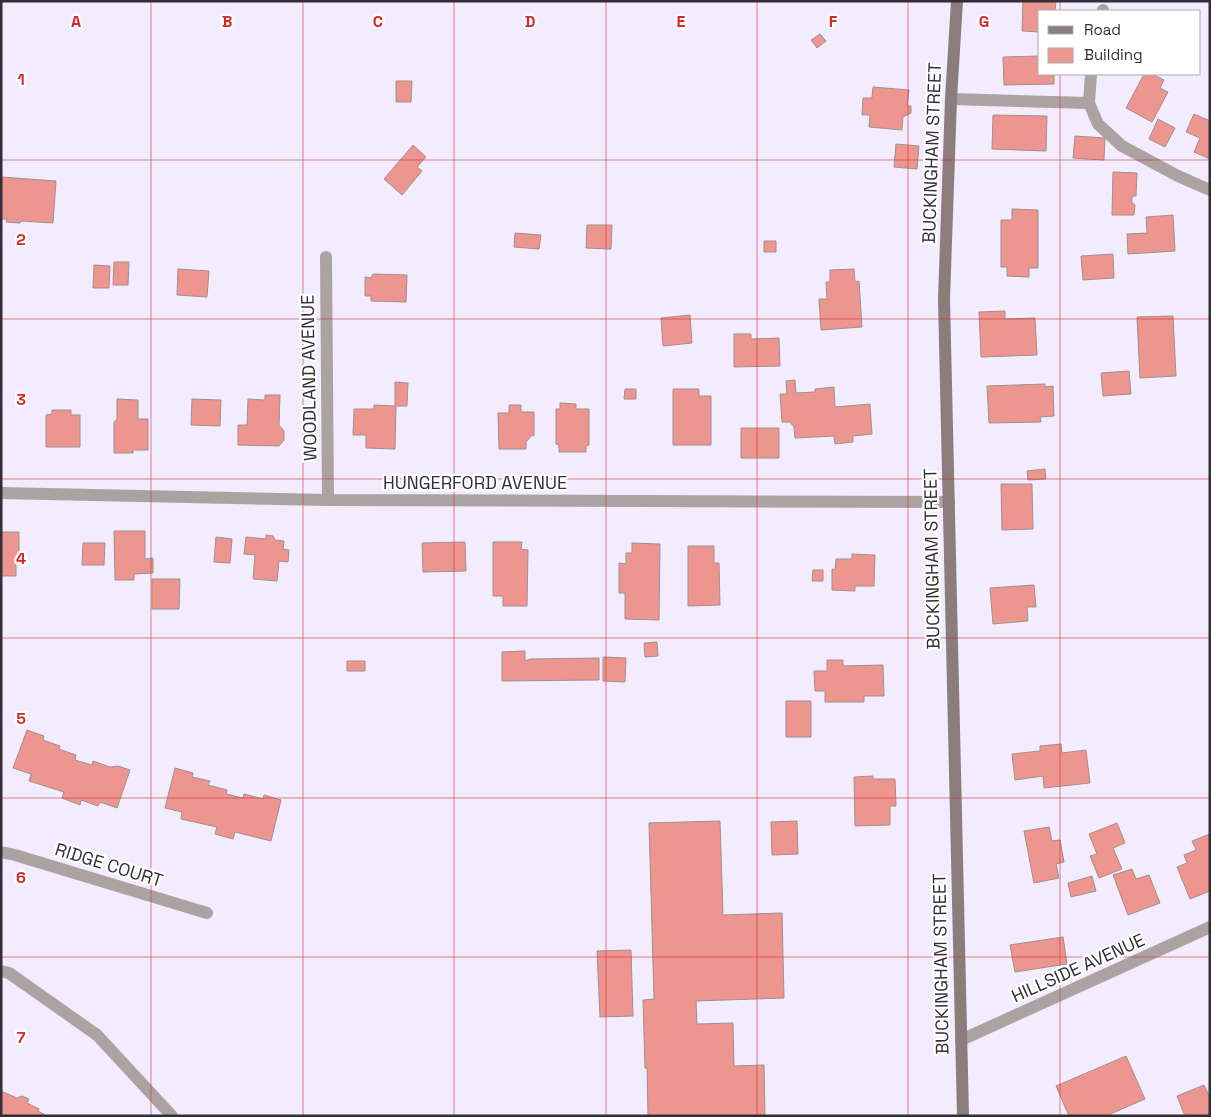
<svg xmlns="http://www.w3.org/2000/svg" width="1211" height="1117" font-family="'Space Grotesk',sans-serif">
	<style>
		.building { fill: #ec968f; stroke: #a48f8d }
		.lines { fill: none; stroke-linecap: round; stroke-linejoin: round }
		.street { stroke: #aca2a2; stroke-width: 12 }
		.secondary { stroke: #8c7d7d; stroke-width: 12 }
		.grid { fill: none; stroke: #d62828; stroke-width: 1; stroke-opacity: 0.55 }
		.labels { text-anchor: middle; stroke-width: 4.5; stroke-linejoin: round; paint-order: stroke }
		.street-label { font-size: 18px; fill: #322f36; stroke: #fff }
		.grid-label { font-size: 16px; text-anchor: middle; font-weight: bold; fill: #d62828; stroke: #fff; stroke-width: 4.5; stroke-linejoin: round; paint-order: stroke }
	</style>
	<rect width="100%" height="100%" fill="#f3ebfe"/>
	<path class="building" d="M1023 1H1056L1055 11H1040V32L1022 31Z
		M820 34 826 41 817 48 811 40Z
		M1040 56V74H1054V84L1004 85 1003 57Z
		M1144 74H1152L1164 80 1160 88 1168 92 1152 122 1126 108Z
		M396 81H412L411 102H396Z
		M873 87 909 90 907 106H911V113L903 117 902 130 869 127 870 115H862L863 98H872Z
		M1194 114 1210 121V159L1194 152 1200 138 1186 132Z
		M993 115 1047 116 1046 151 992 149Z
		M1158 119 1175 128 1165 147 1149 139Z
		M1075 136 1105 138 1104 160 1073 158Z
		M896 144 919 146 917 169 894 167Z
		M413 145 426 157 417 167 422 171 402 195 384 179Z
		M1113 172 1137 173 1136 196H1132V203L1135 205 1134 215H1112Z
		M1 177 56 181 53 223 22 221 20 223 6 222 7 219H1Z
		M1012 209 1038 210V268H1029V277L1007 276V267H1001V220H1012Z
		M1173 215 1175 251 1128 254 1127 234 1147 233 1146 217Z
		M587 225H612L611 249 586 248Z
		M515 233 541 235 539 249 514 247Z
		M764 241H776V252H764Z
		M1113 254 1114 278 1083 280 1081 256Z
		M114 262H129L128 285H113Z
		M94 265 110 266 109 288H93Z
		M178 269 209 271 207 297 177 295Z
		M854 269 855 282 859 281 862 327 821 330 819 299H827L826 282H830V270Z
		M373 274 407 275 406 302 371 301V296H365V277L371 278Z
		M1005 311V319L1035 318 1037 355 981 357 979 312Z
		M690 315 692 343 663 346 661 318Z
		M1173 316 1176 376 1140 378 1137 317Z
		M734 334H751V339L779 338 780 366 734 367Z
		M1129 371 1131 394 1103 396 1101 373Z
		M795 380 796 393 815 392V389L834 387 835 407 870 404 872 434 853 436V442L835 444 834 436 795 438 794 427 790 422H782L780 394H787L786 381Z
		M395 382 408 383 407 406H396L395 449 366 448V435H353L354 409H374V405L395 406Z
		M1045 384V387L1053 386 1054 416 1040 417 1041 422 989 423 987 386Z
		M625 389H636V399H624Z
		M673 389H699V396H711V445H673Z
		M265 395H280L279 425 284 431V440L279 446 238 445V425H247L248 399 265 400Z
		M117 399 138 400V419H148V450H133V453H114V422L117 419Z
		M192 399 221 400 220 426 191 425Z
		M560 403 576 404V409H589V445L586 446V452H559V445L556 444V409H560Z
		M509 405H521V412H534V436L532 435 526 442V449H499L498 413H509Z
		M52 410H71V415H80V447H46V415L52 414Z
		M741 428H779V458H741Z
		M1045 469 1046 479 1028 480 1027 471Z
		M1001 484H1032L1033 529 1002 530Z
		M114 531H145V559L153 558V573L134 574V580H115Z
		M1 532H19V563H16V576H1Z
		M266 535 273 536 275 540 284 541 283 549 289 550 288 562 279 561 277 581 253 579 255 555 244 554 246 537 266 539Z
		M216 537 232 539 230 563 214 562Z
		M465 542 466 571 423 572 422 543Z
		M493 542H522L521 549 528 550 527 606H503V596H493Z
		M83 543H105L104 565H82Z
		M632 543 660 544 659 620 625 619V593H619V563L626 564V553H632Z
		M688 546H714V563H719L720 605 688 606Z
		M852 554 875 555 874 586H855V591L832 590V569L835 570 836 559H852Z
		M813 570H823V581H812Z
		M152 579H180L179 609H152Z
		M1034 585 1036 607H1027L1028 621 993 624 990 588Z
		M657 642 658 656 645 657 644 643Z
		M525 651V661L530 659 599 658V680L502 681V652Z
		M603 657 626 658 625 682 603 681Z
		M827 660H843V666L883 665 884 696H864V702H825V691H815L814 671H827Z
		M347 661H365V671H347Z
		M786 701H811V737H786Z
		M27 730 44 736 43 740 60 746 59 749 76 755 75 760 92 765 93 761 110 767 118 766 130 770 117 808 100 802 98 806 81 800 80 805 62 798 64 792 29 781 31 774 13 768Z
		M1061 744 1062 753 1086 750 1090 783 1044 788 1043 776 1015 780 1012 754 1040 751V746Z
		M175 768 193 773 192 777 210 781 208 785 227 790 226 794 243 798 244 794 263 799 264 795 281 800 271 841 235 832 233 839 215 834 217 827 181 819 182 812 165 808Z
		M873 776V779H895L896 806H890V825L855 826 854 777Z
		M720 821 723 915 782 913 784 998 696 1001 697 1024 733 1023 734 1066 764 1065 765 1116H648L647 1068H645L643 1000 654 999 649 823Z
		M797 821 798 854 772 855 771 822Z
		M1117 823 1125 843 1113 848 1122 869 1099 878 1090 856 1097 854 1089 834Z
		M1049 827 1052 841 1060 840 1064 862 1056 864 1059 878 1034 883 1024 831Z
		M1210 834V891L1190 899 1177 867 1187 863 1184 855 1196 850 1192 841Z
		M1132 869 1136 879 1149 875 1160 903 1128 915 1113 875Z
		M1092 876 1096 891 1071 897 1068 883Z
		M1063 937 1067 964 1015 972 1010 945Z
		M631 950 633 1016 600 1017 597 951Z
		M1126 1056 1145 1099 1106 1116H1069L1056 1086Z
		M1204 1085 1210 1098V1114L1206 1116H1185L1177 1096Z
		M1 1091 17 1098 22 1096 29 1099 27 1103 39 1109 38 1111 47 1116H1Z"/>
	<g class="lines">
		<path class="street" d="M1103 11V10
			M1091 74 1089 103 1098 124 1122 146 1178 176 1210 190
			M951 99 1089 103
			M326 257 328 500
			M1 493 328 500 949 502
			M1 852 15 855 207 913
			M1 971 9 973 97 1035 172 1116
			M961 1040 1210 927"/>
		<path class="secondary" d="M957 1 951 99 944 299 963 1116"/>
	</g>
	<path class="grid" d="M151 1V1116M303 1V1116M454 1V1116M606 1V1116M757 1V1116M908 1V1116M1060 1V11M1060 74V1116M1 160H1210M1 319H1210M1 479H1210M1 638H1210M1 798H1210M1 957H1210"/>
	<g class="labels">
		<g class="street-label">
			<text transform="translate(932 153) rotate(-88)" y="6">BUCKINGHAM STREET</text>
			<text transform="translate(309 378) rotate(-91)" y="6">WOODLAND AVENUE</text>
			<text x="475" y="489">HUNGERFORD AVENUE</text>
			<text transform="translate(932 559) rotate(-91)" y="6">BUCKINGHAM STREET</text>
			<text transform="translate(109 865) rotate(17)" y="6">RIDGE COURT</text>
			<text transform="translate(941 964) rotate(-91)" y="6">BUCKINGHAM STREET</text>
			<text transform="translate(1078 968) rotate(-24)" y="6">HILLSIDE AVENUE</text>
		</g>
	</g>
	<g class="grid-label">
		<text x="76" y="27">A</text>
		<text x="227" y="27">B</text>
		<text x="378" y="27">C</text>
		<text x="530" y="27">D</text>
		<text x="681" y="27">E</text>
		<text x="833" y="27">F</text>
		<text x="984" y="27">G</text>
		<text x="21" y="85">1</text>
		<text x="21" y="245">2</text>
		<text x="21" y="405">3</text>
		<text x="21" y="564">4</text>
		<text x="21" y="724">5</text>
		<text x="21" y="883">6</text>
		<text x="21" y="1043">7</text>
	</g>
	<rect width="1211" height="1117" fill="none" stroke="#322f36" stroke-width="5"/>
	<rect x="1038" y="10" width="162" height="65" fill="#ffffff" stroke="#adacaf"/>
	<rect x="1048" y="26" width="25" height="8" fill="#8c7d7d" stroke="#adacaf"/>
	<text x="1084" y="35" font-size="15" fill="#322f36">Road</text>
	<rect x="1048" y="48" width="25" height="15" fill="#ec968f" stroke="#adacaf"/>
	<text x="1084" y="60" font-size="15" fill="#322f36">Building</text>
</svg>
